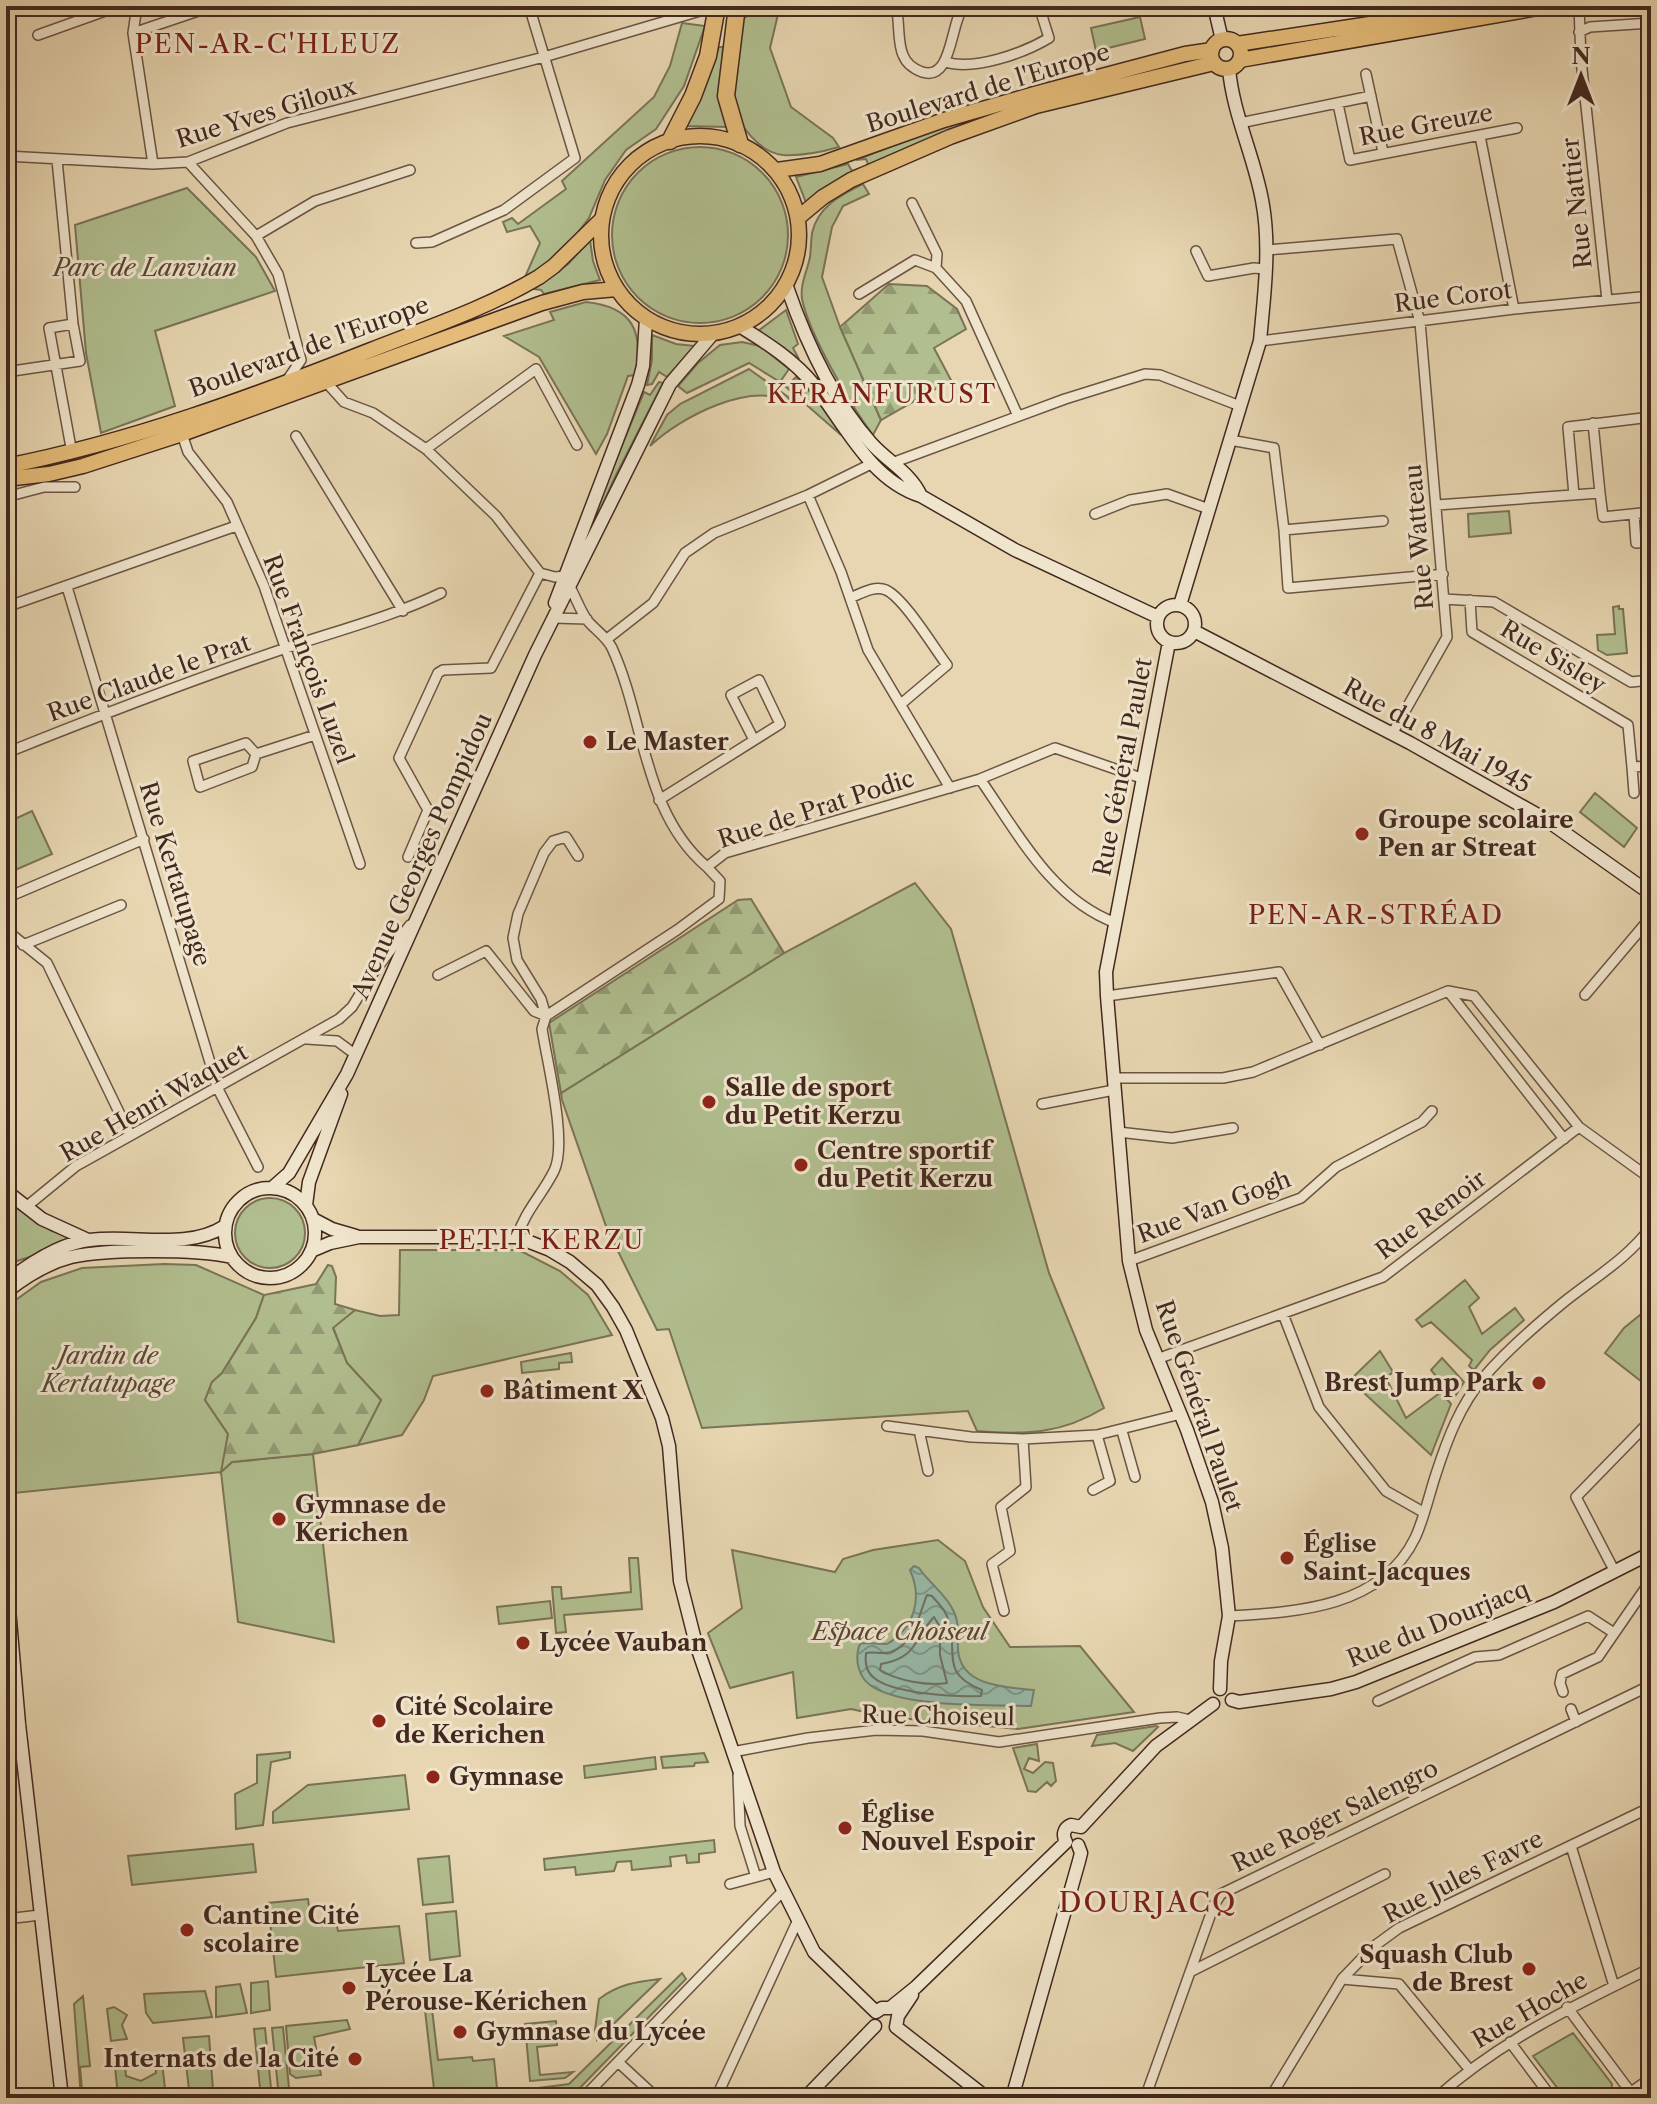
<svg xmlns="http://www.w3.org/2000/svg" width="1657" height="2104" font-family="'Libre Caslon Text',serif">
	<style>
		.green { fill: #b1be8f; stroke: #7a7357; stroke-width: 2 }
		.forest { fill: url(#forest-firs); stroke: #7a7357; stroke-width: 2 }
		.water { fill: url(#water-waves); stroke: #757f71; stroke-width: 2 }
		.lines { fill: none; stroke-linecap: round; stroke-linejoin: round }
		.shore { stroke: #6d7064; stroke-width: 2 }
		.street-casing { stroke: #6c5444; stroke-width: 12 }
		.secondary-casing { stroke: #43281f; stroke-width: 15 }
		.primary-casing { stroke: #43281f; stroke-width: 17 }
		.highway-casing { stroke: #43281f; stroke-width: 19 }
		.street { stroke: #efe4cc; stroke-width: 9 }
		.secondary { stroke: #efe4cc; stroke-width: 12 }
		.primary { stroke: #e4bb78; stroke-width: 14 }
		.highway { stroke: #e4bb78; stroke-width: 16 }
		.poi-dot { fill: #8f2418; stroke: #efe4cc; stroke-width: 3 }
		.labels { text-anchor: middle; stroke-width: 6; stroke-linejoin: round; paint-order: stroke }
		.street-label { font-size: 24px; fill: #43281f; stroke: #efe4cc }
		.park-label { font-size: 24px; font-style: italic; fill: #594635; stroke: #efe4cc }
		.poi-label { font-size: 24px; font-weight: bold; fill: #43281f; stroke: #efe4cc; text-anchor: start }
		.neighbourhood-label { font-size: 26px; letter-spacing: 2px; fill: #7a1f14; stroke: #efe4cc }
		.quarter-label { font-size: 28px; letter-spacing: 2px; fill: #7a1f14; stroke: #efe4cc }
	</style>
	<defs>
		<pattern id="forest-firs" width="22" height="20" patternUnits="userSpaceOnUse" patternTransform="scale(2)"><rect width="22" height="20" fill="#b1be8f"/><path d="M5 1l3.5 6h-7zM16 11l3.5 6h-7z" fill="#929a74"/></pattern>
		<pattern id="water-waves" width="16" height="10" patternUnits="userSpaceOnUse" patternTransform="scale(2)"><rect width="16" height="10" fill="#97b9a8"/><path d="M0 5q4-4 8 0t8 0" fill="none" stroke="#7d9688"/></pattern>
	</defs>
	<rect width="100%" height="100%" fill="#e7d6b1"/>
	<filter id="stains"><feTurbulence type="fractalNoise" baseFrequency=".0025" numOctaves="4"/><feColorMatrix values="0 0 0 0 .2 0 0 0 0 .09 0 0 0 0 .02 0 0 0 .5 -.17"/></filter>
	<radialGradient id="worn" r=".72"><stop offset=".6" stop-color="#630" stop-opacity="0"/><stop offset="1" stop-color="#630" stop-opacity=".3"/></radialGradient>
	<path class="green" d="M769 6H780L770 48 791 107 833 138 839 147C822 152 801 156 783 155 761 153 738 126 734 105 730 87 740 39 743 18Z
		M1140 17 1145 39 1096 51 1091 28Z
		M682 23 705 26 684 86 656 129 626 150 605 180 589 218 565 249 543 267 525 277 540 243 530 226 507 232 503 222 512 218 518 224 566 189 562 181 654 97 670 66Z
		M719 47H723L720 102 727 127 684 126 709 76Z
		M1004 106 1006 110 869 167 866 159 856 160 959 120Z
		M612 235a88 88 0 1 1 176 0a88 88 0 1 1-176 0Z
		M848 164 852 171 860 168 861 171 807 205 796 177Z
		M863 184 869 194 843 206 832 227 822 277 840 327 881 420 873 435C851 406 809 334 802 299 800 283 807 272 810 257 811 249 811 241 812 233 818 206 841 195 863 184Z
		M187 188 256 257 275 291 155 331 175 406 101 433 86 353 75 225Z
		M590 240 593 261 600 280 544 294 541 290 534 289 568 264Z
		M586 302C633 307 644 331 635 375L628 376 607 434 596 454 539 357 504 336 554 320 550 312Z
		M786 310 798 344 793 348 799 359 758 331Z
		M652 335 676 344 695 346 667 377 659 372 652 384 647 385 652 360Z
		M742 342 760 346 789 369 780 382 749 363 687 393 678 386 698 363 720 345Z
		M749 369 788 397 790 402C749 381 681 417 650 446L667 415 680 404Z
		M796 377 818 401 841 435 786 387Z
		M659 382 663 383 616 475 549 622 644 392 650 395Z
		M1509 511 1511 533 1469 537 1468 514Z
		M1619 606V609H1623L1627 653 1607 655 1598 650 1597 635 1615 634 1613 607Z
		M1595 793 1637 828 1624 847 1580 812Z
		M32 811 52 854 6 874V823Z
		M915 883 951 929 1049 1273 1104 1408C1062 1434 1025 1435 977 1431L968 1411 702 1428 669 1329 657 1330 607 1229 562 1100 561 1093 784 953Z
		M235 1233a35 35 0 1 1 70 0a35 35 0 1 1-70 0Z
		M6 1201 52 1231 75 1237 45 1252 11 1263 6 1268Z
		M400 1250H519L560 1271 588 1295 612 1335 433 1376 424 1400 402 1435 358 1445 381 1400 347 1363 333 1327 355 1310 380 1316 399 1315Z
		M164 1264 196 1265 264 1295 256 1318 222 1373 212 1382 205 1400 228 1434 222 1471 232 1462 313 1454 334 1642 238 1622 221 1472 14 1493 6 1426V1307L41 1282 82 1268Z
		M1465 1280 1479 1298 1469 1307 1482 1334 1515 1308 1524 1320 1490 1350 1474 1370 1469 1366 1472 1360 1431 1322 1422 1327 1416 1320Z
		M1651 1306V1389L1605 1353 1624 1328Z
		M1380 1351 1393 1372 1386 1378 1406 1418 1441 1392 1451 1404 1431 1455 1350 1380Z
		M571 1353 572 1362 559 1363V1369L522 1373 521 1362Z
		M1442 1358 1464 1382 1454 1398 1431 1370Z
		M938 1540 965 1561 983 1607 1010 1647 1080 1646 1134 1712 1018 1729 888 1717 851 1709 797 1718 793 1672 730 1688 708 1633 742 1608 732 1550 835 1572 843 1559 873 1550Z
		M629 1558H638L642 1609 564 1615 566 1632 556 1633 552 1587H561L562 1599 631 1592Z
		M550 1601 552 1618 499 1624 497 1607Z
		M1156 1726 1158 1727 1133 1751 1115 1743 1092 1746 1097 1735Z
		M1037 1744 1039 1761 1029 1758 1024 1769 1033 1773 1045 1762 1053 1763 1056 1781 1051 1786 1047 1782 1036 1792 1028 1791 1013 1748Z
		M290 1752V1758L271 1762 263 1825 236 1829 235 1794 257 1783V1755Z
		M704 1753 708 1762 695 1763 694 1766 663 1768 661 1757Z
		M655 1757 656 1769 585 1778 584 1766Z
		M405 1775 409 1809 273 1823V1812L308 1785Z
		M714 1840 715 1852 699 1854V1862L687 1863 686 1855 670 1857 671 1866 632 1870 631 1861 617 1862 614 1871 576 1875 575 1867 545 1870 544 1859Z
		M253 1844 256 1872 132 1885 128 1856Z
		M449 1856 453 1902 423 1905 418 1859Z
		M308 1899 310 1915 317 1920V1924L336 1922 338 1931 399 1926 404 1963 276 1977 268 1903Z
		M456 1911 460 1956 430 1960 426 1914Z
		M682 1973 686 1979 570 2098H529L531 2089 569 2084Z
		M660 1979 597 2040 595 2030 599 1999C619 1984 636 1982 660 1979Z
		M268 1981 270 2010 251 2013V1983Z
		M240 1984 247 2013 216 2017V1987Z
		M205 1991 212 2017 153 2023 146 2013 144 1994Z
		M83 1996 90 2066 80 2067 82 2090 92 2089 93 2098H81L74 2004Z
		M114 2007 127 2015 122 2025 127 2039 111 2041 107 2009Z
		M432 2009 438 2060 472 2057 473 2061 494 2059 498 2098H435L425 2010Z
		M347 2020 350 2029 314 2037 321 2075 296 2078 290 2074 286 2026Z
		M556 2021 557 2045 537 2047 540 2075 573 2072 565 2078 530 2081 525 2024Z
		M283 2027 290 2098H279L272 2028Z
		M265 2028 272 2098H261L254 2029Z
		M1573 2033 1612 2084 1611 2093 1604 2098H1565L1533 2056Z
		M209 2036 213 2090 208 2098H190L183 2038Z
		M155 2062H162L166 2098H109L118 2096 115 2067 125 2066 126 2076 141 2081 156 2073Z"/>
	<path class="forest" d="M889 284 927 286 957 309 966 329 934 348 951 380 881 420 840 327Z
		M751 899 784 953 561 1093 549 1023 738 900Z
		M328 1265 332 1266 336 1277 335 1304 355 1310 333 1328 347 1363 381 1400 358 1445 313 1454 232 1462 221 1472 228 1434 205 1400 212 1382 222 1373 256 1318 264 1295 316 1284Z"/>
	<path class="water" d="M914 1566 919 1568C929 1583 947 1595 954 1612 960 1625 957 1636 958 1650 961 1687 1006 1687 1034 1690L1031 1706C993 1705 901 1708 870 1685 858 1676 855 1660 859 1646L862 1643 887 1644C914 1628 923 1599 910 1570Z"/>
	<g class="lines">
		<path class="shore" d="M927 1595 932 1596C939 1604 947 1612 949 1622 958 1655 940 1673 982 1690L981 1696C956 1697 891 1694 873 1677 866 1671 865 1661 866 1653 873 1651 882 1655 891 1652 916 1642 918 1616 927 1595Z
			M934 1617 940 1627V1655L947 1683C927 1686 898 1681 880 1670L881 1664C919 1657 914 1638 934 1617Z"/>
		<defs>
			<path id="street" d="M137 6 133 33 153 164
				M896 6C900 21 897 42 903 55 906 63 914 69 922 72 953 82 950 22 964 6
				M1579 6 1581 60 1607 300
				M1579 32 1590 27 1651 23
				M133 33 213 6
				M38 35 119 6
				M946 62C974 71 1024 53 1049 38L1039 6
				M1366 74 1383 152
				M1338 104 1350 160 1517 128
				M1240 123 1371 96
				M1480 136 1514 309
				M6 156 153 164 188 162 287 123 544 57 717 6
				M188 162 256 236 278 274 301 360 288 379
				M912 203 937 254 936 268
				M256 236 315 201 410 170
				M416 243 432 242 504 210 575 158 529 6
				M1266 250 1397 239 1420 322 1447 637 1392 734
				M1196 251 1208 276 1254 268 1265 269
				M859 294 915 260 936 268 966 301 1018 416
				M1260 341 1514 309 1651 296
				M6 372 80 361 73 324 57 160
				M326 382 344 402 373 413 426 449 496 516 540 573 555 577 565 576
				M182 434 188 452 227 502 264 586 360 864
				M296 436 403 611
				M1230 440 1274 448 1284 530 1383 521
				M426 449 536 369 577 445
				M72 453 49 328 73 324
				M892 463 1065 399 1145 374 1160 375 1240 406
				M1600 493 1603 517 1651 512
				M808 495 841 572 868 650 950 788
				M1574 495 1568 427 1651 417
				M6 497 44 487H75
				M1437 505 1600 493 1593 423
				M1095 514 1130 500 1167 494 1209 509
				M1634 514 1636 543 1651 542
				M1284 530 1288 588 1443 574
				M67 587 218 1089 258 1167
				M570 587C576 598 580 610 587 620 595 630 606 636 612 648 645 720 643 813 707 867
				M850 598C860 594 874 585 886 590 904 598 934 648 947 665L901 704
				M1444 599 1494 602 1631 682 1651 680
				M1470 600 1472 632 1628 725 1632 767 1651 766
				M6 607 236 526
				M554 618 587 619
				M607 639 653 603 685 553 714 533 808 495 873 463
				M246 743 256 754 252 767 200 787 193 761Z
				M6 753C98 716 192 680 286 648 339 630 391 617 441 593
				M256 754 315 735
				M1632 767 1634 793
				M980 779C1017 832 1052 900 1116 923
				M659 800 780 724 759 680 731 695 754 740
				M408 857 428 810 399 758 438 673 443 670 491 668 540 573
				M6 898 144 839
				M6 930 47 963 130 1135
				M23 945 121 905
				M438 975 486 951 534 1011 546 1016
				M1585 995 1651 917
				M1107 996 1279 972 1320 1045
				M546 1016 541 999 517 960 513 938 518 914 544 853 553 841 566 837 578 856
				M307 1039 337 1041 356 1055
				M1113 1078H1223L1253 1072 1448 991
				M1042 1104 1114 1090
				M1118 1132 1172 1138 1233 1128
				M1564 1139 1448 991 1474 996 1579 1127 1651 1179
				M26 1207 76 1166 339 1019 352 1007 373 973 410 925
				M517 1237C525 1211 542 1195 554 1171 568 1143 547 1062 542 1029L546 1016 677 930 719 899 720 881 707 867 725 853 980 779 1055 748 1144 779
				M1129 1261 1301 1198 1336 1167 1422 1122 1432 1111
				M1283 1314 1319 1407 1386 1491 1423 1512
				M1157 1359 1383 1277 1579 1127
				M887 1426 971 1437 1023 1439 1097 1435 1181 1414
				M919 1430 928 1471
				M1122 1431 1135 1477
				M1093 1490 1110 1481 1097 1435
				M1615 1572 1576 1497 1651 1420
				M1004 1611 992 1564 1010 1551 1001 1507 1026 1487 1023 1439
				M1229 1616C1297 1612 1381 1608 1415 1538 1424 1519 1429 1495 1436 1474 1447 1440 1460 1405 1484 1377 1507 1350 1536 1325 1564 1302 1594 1278 1627 1259 1651 1227
				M1563 1692 1560 1683 1562 1674 1598 1657 1651 1580
				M1378 1701 1475 1657 1499 1655 1588 1616 1614 1633
				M1571 1709 1576 1722
				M732 1752 808 1738 876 1730 923 1731 999 1742 1160 1718 1177 1717 1190 1720
				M738 1775 740 1826 756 1877
				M1571 1846 1614 1986
				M730 1884 774 1872
				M6 1919 40 1915
				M1192 1971 1385 1874
				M1342 1979 1399 1984 1469 2069
				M1567 2007 1635 2098
				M1510 2042 1552 2098
				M618 2062 657 2098
				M583 2098 782 1892
				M716 2098 797 1922
				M1145 2098 1214 1905 1221 1894 1649 1686
				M1270 2098 1342 1979 1373 1947 1399 1928 1651 1807
				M1436 2098C1500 2041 1575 2005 1651 1968
				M1623 2098 1651 2078"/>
			<path id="secondary" d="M1214 6 1222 40
				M787 287C806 342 832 399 871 443 888 462 911 473 921 496
				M741 327C767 343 795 361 814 385 845 424 870 480 921 496L1015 550 1158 617
				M555 603 638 385 643 366 646 319
				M1180 605 1260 341C1264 296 1271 246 1262 200 1254 156 1233 114 1229 69
				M1157 624a19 19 0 1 1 38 0a19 19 0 1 1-38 0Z
				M1194 631 1410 743 1545 819 1651 894
				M1169 642 1106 972 1107 996 1129 1261 1146 1330 1187 1430 1212 1502 1222 1548 1229 1616 1221 1661 1220 1689
				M272 1188 289 1173 347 1074 535 655 670 384 711 336
				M225 1233a45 45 0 1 1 90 0a45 45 0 1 1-90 0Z
				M6 1191 42 1219 88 1240
				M306 1205 309 1182 341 1094
				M313 1219 332 1229 356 1236
				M311 1251 330 1243 359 1237H517L550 1250 570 1262 597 1285 613 1307 626 1330 662 1418 669 1446 680 1581 696 1644 774 1872 814 1952 876 2012
				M6 1282C29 1264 61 1243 90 1240 133 1234 186 1251 225 1226
				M6 1292C25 1277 48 1263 71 1257 106 1249 198 1249 232 1257
				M6 1574 19 1724 62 2098
				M1232 1700 1239 1702 1331 1689 1356 1682 1554 1602 1651 1553
				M1081 1827 1156 1746 1213 1704
				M1066 1842C1062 1835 1064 1828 1071 1825L1081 1827
				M876 2012 882 2008H890L916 1987 1066 1842
				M896 2027 987 2098
				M896 2027 898 2016 912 1995
				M805 2098 875 2026
				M1012 2098 1079 1861 1081 1853 1078 1845"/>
			<path id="primary" d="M1211 54a15 15 0 1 1 30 0a15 15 0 1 1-30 0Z
				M1237 44 1488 6
				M1240 60 1549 6
				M601 235a99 99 0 1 1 198 0a99 99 0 1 1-198 0Z
				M777 170 820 164 944 120 1038 93 1185 54 1212 50
				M799 217 823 197 851 180 950 137 1036 106 1214 63
				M6 466C130 442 254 396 371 350 427 328 487 308 539 277L554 266 602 219
				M6 479 49 474 83 466 182 434 542 303 583 292 617 289"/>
			<path id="highway" d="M737 6 726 96 740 144
				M670 141 693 96 708 56 717 6"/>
		</defs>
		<use href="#street" class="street-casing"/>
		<use href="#secondary" class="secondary-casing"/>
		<use href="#primary" class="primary-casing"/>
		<use href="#highway" class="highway-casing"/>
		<use href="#street" class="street"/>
		<use href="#secondary" class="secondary"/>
		<use href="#primary" class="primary"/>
		<use href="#highway" class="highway"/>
	</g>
	<g class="poi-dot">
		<circle cx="590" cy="742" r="8"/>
		<circle cx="1362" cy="834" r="8"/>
		<circle cx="709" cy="1102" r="8"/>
		<circle cx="801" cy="1165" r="8"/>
		<circle cx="1539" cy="1383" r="8"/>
		<circle cx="487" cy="1391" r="8"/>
		<circle cx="279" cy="1519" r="8"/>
		<circle cx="1287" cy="1558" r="8"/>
		<circle cx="523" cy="1643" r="8"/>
		<circle cx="379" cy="1721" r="8"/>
		<circle cx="433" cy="1777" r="8"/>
		<circle cx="845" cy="1828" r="8"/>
		<circle cx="187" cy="1930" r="8"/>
		<circle cx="1529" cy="1969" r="8"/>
		<circle cx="349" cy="1988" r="8"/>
		<circle cx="460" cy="2032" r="8"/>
		<circle cx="355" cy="2059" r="8"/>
	</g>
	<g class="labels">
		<g class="street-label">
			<text transform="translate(988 88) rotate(-17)" y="8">Boulevard de l'Europe</text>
			<text transform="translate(266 113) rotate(-17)" y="8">Rue Yves Giloux</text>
			<text transform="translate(1426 125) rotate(-11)" y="8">Rue Greuze</text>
			<text transform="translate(1577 203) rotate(-96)" y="8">Rue Nattier</text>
			<text transform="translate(1453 297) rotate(-7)" y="8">Rue Corot</text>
			<text transform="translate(309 347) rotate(-20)" y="8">Boulevard de l'Europe</text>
			<text transform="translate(1419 537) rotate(-95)" y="8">Rue Watteau</text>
			<text transform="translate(1553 657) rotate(31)" y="8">Rue Sisley</text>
			<text transform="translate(308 659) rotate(70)" y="8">Rue François Luzel</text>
			<text transform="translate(149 678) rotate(-20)" y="8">Rue Claude le Prat</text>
			<text transform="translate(1437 736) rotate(29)" y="8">Rue du 8 Mai 1945</text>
			<text transform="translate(1123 767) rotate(-79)" y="8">Rue Général Paulet</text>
			<text transform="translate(816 809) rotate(-18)" y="8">Rue de Prat Podic</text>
			<text transform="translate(422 856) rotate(-66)" y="8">Avenue Georges Pompidou</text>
			<text transform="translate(175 874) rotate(73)" y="8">Rue Kertatupage</text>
			<text transform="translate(154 1103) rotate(-30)" y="8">Rue Henri Waquet</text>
			<text transform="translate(1214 1207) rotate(-21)" y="8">Rue Van Gogh</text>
			<text transform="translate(1431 1215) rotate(-37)" y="8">Rue Renoir</text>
			<text transform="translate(1199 1406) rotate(71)" y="8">Rue Général Paulet</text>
			<text transform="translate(1438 1624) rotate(-22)" y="8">Rue du Dourjacq</text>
			<text transform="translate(938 1716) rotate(1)" y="8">Rue Choiseul</text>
			<text transform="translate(1335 1816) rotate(-26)" y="8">Rue Roger Salengro</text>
			<text transform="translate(1463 1877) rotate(-27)" y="8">Rue Jules Favre</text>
			<text transform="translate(1530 2010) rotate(-30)" y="8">Rue Hoche</text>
		</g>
		<g class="park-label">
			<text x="145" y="276">Parc de Lanvian</text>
			<text x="108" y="1364">Jardin de<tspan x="108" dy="28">Kertatupage</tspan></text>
			<text x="900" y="1640">Espace Choiseul</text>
		</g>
		<g class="poi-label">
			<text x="606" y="750">Le Master</text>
			<text x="1378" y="828">Groupe scolaire<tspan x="1378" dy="28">Pen ar Streat</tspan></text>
			<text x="725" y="1096">Salle de sport<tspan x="725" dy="28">du Petit Kerzu</tspan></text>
			<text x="817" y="1159">Centre sportif<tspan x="817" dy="28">du Petit Kerzu</tspan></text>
			<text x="1523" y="1391" text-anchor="end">Brest Jump Park</text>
			<text x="503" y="1399">Bâtiment X</text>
			<text x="295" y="1513">Gymnase de<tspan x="295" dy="28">Kerichen</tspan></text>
			<text x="1303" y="1552">Église<tspan x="1303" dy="28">Saint-Jacques</tspan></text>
			<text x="539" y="1651">Lycée Vauban</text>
			<text x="395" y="1715">Cité Scolaire<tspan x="395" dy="28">de Kerichen</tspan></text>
			<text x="449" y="1785">Gymnase</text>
			<text x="861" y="1822">Église<tspan x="861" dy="28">Nouvel Espoir</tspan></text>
			<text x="203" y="1924">Cantine Cité<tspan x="203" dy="28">scolaire</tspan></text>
			<text x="1513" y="1963" text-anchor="end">Squash Club<tspan x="1513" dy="28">de Brest</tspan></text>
			<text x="365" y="1982">Lycée La<tspan x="365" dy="28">Pérouse-Kérichen</tspan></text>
			<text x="476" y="2040">Gymnase du Lycée</text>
			<text x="339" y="2067" text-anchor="end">Internats de la Cité</text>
		</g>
		<g class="neighbourhood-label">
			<text x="268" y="53">PEN-AR-C'HLEUZ</text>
			<text x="882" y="403">KERANFURUST</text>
			<text x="1376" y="924">PEN-AR-STRÉAD</text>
			<text x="542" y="1249">PETIT KERZU</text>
		</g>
		<g class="quarter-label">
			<text x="1148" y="1912">DOURJACQ</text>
		</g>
	</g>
	<rect width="1657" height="2104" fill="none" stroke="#e7d6b1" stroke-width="32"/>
	<rect x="8" y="8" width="1641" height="2088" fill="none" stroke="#43281f" stroke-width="4"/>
	<rect x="16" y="16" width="1625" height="2072" fill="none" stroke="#43281f" stroke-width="2"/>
	<g transform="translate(1581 76)" stroke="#efe4cc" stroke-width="6" paint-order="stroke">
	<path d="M0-6L14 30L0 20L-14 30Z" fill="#43281f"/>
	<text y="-12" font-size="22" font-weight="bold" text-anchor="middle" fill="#43281f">N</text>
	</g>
	<rect width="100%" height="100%" filter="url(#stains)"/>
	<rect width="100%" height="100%" fill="url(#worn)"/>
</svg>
